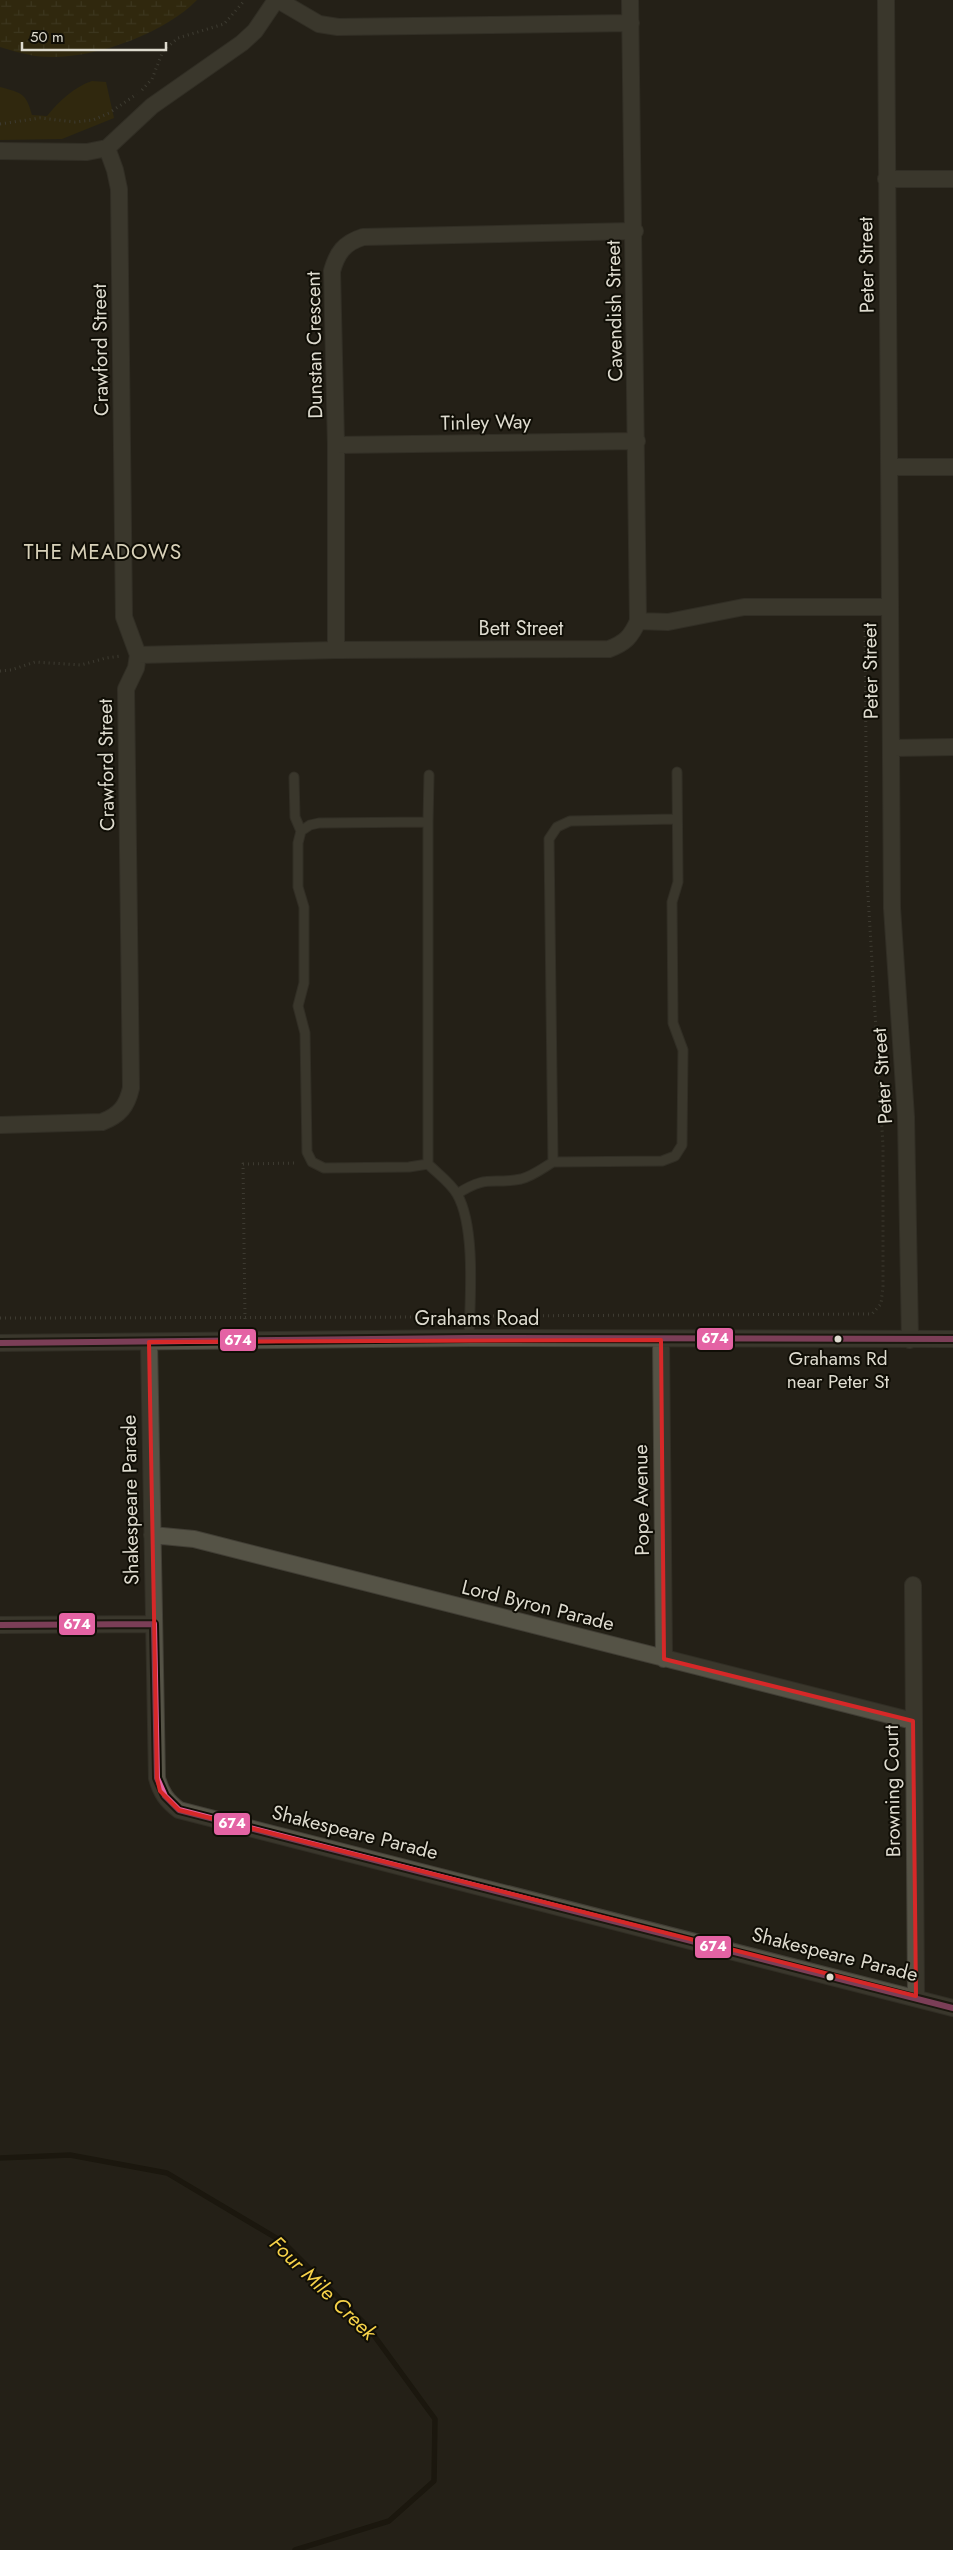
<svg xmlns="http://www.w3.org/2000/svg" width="953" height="2550" font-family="Jost,sans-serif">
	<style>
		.wetland { fill: url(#wetland-marsh) }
		.park { fill: #3e3203 }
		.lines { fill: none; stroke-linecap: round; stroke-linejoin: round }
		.stream { stroke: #100c03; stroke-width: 5.5 }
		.lane-casing { stroke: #413e35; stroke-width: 11 }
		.street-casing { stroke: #413e35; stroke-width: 18 }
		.path { stroke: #5c5a50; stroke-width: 3; stroke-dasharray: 1 4; stroke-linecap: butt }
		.lane { stroke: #555346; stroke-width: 9 }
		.street { stroke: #555346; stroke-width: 16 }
		.bus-1-casing { stroke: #100e06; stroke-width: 10 }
		.bus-1 { stroke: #e463a4; stroke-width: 6 }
		.marked { fill: none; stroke: #d62828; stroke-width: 4; stroke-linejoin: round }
		.bus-dot { fill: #dedbcf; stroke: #100e06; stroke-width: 2 }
		.labels { text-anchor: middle; stroke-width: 4; stroke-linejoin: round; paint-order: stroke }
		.bus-label { font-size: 19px; fill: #dedbcf; stroke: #100e06 }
		.street-label { font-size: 20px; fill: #dedbcf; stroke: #100e06 }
		.neighbourhood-label { font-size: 21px; letter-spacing: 1px; fill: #d8d1b9; stroke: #100e06 }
		.water-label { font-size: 21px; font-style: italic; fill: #f6d249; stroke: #100e06 }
		.line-badge { stroke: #100e06; stroke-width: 2 }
		.badge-label { font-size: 14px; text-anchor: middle; font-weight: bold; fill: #fff }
	</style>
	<defs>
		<pattern id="wetland-marsh" width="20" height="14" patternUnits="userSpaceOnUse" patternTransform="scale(1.25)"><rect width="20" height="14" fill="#3e3203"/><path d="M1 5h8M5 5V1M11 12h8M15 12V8" fill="none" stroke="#594f27"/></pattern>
	</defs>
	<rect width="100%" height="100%" fill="#242117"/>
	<path class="wetland" d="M0 0H197C162 36 80 65 30 55 20 53 10 50 0 47Z"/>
	<path class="park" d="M92 81 106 82 114 118 62 139 0 140V87C22 93 26 93 32 115L47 116C59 101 74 87 92 81Z"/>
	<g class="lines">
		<path class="stream" d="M0 2158 70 2155 167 2173 283 2242 367 2326 435 2419 434 2481 389 2521 295 2550"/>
		<defs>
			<path id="lane" d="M294 777 295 817 301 831
				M428 822 429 775
				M553 1162 662 1161 675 1156 682 1145 683 1050 673 1023 672 902 678 882 677 772
				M428 1164V822L319 823 310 825 301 831 298 843V887L304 907V983L298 1006 305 1033 307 1152 312 1162 324 1168 409 1167 428 1164C437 1173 451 1183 457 1194 476 1227 470 1300 469 1338
				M457 1194C488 1174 491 1185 521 1179 533 1176 543 1168 553 1162L549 839 557 827 570 821 677 819"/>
			<path id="street" d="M278 0 319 24 338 27 631 23
				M630 0 638 621
				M886 0 892 908 906 1117 910 1340
				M0 151 87 152 107 148 152 106 242 43 255 31 276 0
				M886 179H953
				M336 445 637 441
				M890 467H953
				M336 650V445L332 271C337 253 344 243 363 237L635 231
				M138 655 336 650 609 649C625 643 631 637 638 621L668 622 744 607H890
				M893 748 953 747
				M0 1125 102 1122C120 1115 127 1106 131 1088L126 689 136 668 138 655 124 617 119 189 115 170 107 148
				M661 1340 664 1659
				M149 1342 157 1778C161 1793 167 1801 179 1810L953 2008
				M0 1343 469 1338 953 1339
				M152 1535 194 1539 913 1721
				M913 1585 916 1996
				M0 1625 154 1624"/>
		</defs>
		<use href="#lane" class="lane-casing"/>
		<use href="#street" class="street-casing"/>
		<path class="path" d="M142 90 152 79 163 51 178 38 224 24 245 0
			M0 124 40 118 75 122 93 120 109 113 137 94
			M0 671 11 670 35 662 81 665 106 658 121 656
			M483 1316 872 1314 881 1304 883 1286V1146L867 878 865 623
			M0 1318 457 1317
			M245 1319 243 1164 297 1163"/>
		<use href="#lane" class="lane"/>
		<use href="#street" class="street"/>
		<defs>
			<path id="bus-1" d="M0 1343 469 1338 953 1339
				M154 1624 157 1778 165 1796 179 1810 953 2008
				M0 1625 154 1624"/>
		</defs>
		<use href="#bus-1" class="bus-1-casing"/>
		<use href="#bus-1" class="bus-1"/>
	</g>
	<path d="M0 0H953V2550H0ZM661 1340 664 1659 913 1721 916 1996 179 1810 160 1791 157 1778 149 1342Z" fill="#242117" fill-opacity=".55" fill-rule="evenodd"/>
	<path class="marked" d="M661 1340 664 1659 913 1721 916 1996 179 1810 160 1791 157 1778 149 1342Z"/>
	<g class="bus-dot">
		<circle cx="838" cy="1339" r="4.5"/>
		<circle cx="830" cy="1977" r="4.5"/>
	</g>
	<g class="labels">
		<g class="bus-label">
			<text x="838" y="1365">Grahams Rd<tspan x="838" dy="23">near Peter St</tspan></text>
		</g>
		<g class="street-label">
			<text transform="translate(866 265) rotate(-91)" y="7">Peter Street</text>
			<text transform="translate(614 311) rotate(-91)" y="7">Cavendish Street</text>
			<text transform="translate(314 345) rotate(-91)" y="7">Dunstan Crescent</text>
			<text transform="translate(100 350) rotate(-91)" y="7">Crawford Street</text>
			<text transform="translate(486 422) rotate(-1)" y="7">Tinley Way</text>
			<text x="521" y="635">Bett Street</text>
			<text transform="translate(870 671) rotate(-91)" y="7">Peter Street</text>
			<text transform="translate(106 765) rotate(-91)" y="7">Crawford Street</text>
			<text transform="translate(882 1076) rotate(-94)" y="7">Peter Street</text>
			<text x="477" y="1325">Grahams Road</text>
			<text transform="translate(130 1500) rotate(-91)" y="7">Shakespeare Parade</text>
			<text transform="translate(641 1500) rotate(-91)" y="7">Pope Avenue</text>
			<text transform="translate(538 1605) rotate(14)" y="7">Lord Byron Parade</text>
			<text transform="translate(892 1791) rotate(-91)" y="7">Browning Court</text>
			<text transform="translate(355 1832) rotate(14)" y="7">Shakespeare Parade</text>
			<text transform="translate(835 1954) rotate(14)" y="7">Shakespeare Parade</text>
		</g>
		<g class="neighbourhood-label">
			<text x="103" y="559">THE MEADOWS</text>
		</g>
		<g class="water-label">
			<text transform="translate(323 2288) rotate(44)" y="7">Four Mile Creek</text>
		</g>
	</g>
	<g class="line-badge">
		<rect x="696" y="1327" width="38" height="24" rx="5" fill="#e463a4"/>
		<rect x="219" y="1328" width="38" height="24" rx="5" fill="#e463a4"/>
		<rect x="58" y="1612" width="38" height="24" rx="5" fill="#e463a4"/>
		<rect x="213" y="1812" width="38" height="24" rx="5" fill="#e463a4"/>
		<rect x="694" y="1935" width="38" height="24" rx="5" fill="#e463a4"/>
	</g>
	<g class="badge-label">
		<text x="715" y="1343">674</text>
		<text x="238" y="1345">674</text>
		<text x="77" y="1629">674</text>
		<text x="232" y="1828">674</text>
		<text x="713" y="1951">674</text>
	</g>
	<path d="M22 42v8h144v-8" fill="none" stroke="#dedbcf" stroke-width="2.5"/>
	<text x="30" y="42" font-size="15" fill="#dedbcf" stroke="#100e06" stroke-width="4" paint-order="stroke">50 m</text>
</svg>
